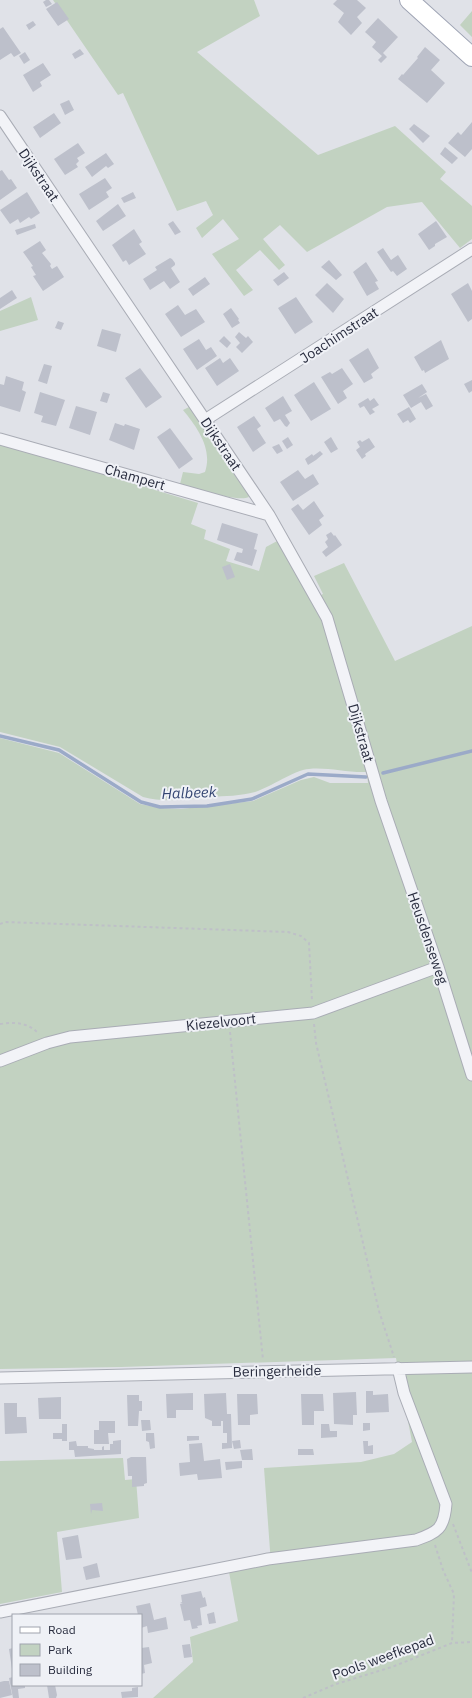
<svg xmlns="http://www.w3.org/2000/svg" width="472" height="1698" font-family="'IBM Plex Sans',sans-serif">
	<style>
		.green { fill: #c2d2c1 }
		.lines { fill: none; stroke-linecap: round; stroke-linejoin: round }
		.stream { stroke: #9baac8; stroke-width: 3.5 }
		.building { fill: #bdc0cb }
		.minor-casing { stroke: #a9acb5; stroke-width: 13 }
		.primary-casing { stroke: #9fa4b4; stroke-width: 20 }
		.path { stroke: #bec0c7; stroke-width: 2; stroke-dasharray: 3 3; stroke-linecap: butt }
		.minor { stroke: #f2f3f7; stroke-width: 11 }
		.primary { stroke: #fff; stroke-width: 18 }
		.labels { text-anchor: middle; stroke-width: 4; stroke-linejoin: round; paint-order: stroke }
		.street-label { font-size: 14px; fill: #292d3f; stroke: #eff1f6 }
		.water-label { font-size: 15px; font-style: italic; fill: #334572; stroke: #eff1f6 }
	</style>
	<rect width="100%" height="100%" fill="#e0e2e8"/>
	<path class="green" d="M53 0H254L260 16 197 52 318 155 395 126 446 172 440 179 472 206V239L460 248 422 202 387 207 307 252 280 225 263 239 285 265 279 270 260 250 236 270 253 290 244 296 212 254 239 239 223 219 202 238 196 228 213 215 206 201 177 211 123 93 118 95Z
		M472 11V37L460 25Z
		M31 297 38 320 0 331V311Z
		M189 407 246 490 249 497C237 503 195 487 180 484L183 472 199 474 205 472C213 449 197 427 183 410Z
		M0 443 198 503 191 524 206 530 204 539 230 549 226 561 259 571 266 547 279 540 311 600 323 594 314 576 344 563 395 661 472 626V1698H153L193 1662 190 1637 238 1621 229 1572 271 1564 264 1468 361 1462 394 1454 412 1442 396 1358 121 1367 0 1369V738L59 753 140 804 160 808 181 809 253 801 301 780 314 777 330 783H368L367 772C348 773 327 767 309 769 294 770 271 787 255 792 241 796 225 796 210 797 187 799 165 803 143 797L60 747 0 732Z
		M123 1458 125 1480 136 1479 139 1518 57 1532 62 1592 0 1604V1461Z"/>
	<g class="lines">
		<path class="stream" d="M0 736 59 750 141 802 160 807 207 806 252 799 308 774 366 777
			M383 773 472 751"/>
	</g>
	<path class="building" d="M46 0H49L52 4 46 7 43 2Z
		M337 0H357L366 8 357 17 362 23 351 35 338 22 344 13 333 4Z
		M57 2 69 19 58 26 46 9Z
		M378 18 398 37 383 53 387 57 381 63 378 60 382 56 372 47 376 42 365 32Z
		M33 21 36 25 29 30 26 25Z
		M3 27 21 53 14 57 11 53 0 60V29Z
		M425 47 440 60 431 70 445 83 427 103 398 79 402 74 403 75 418 58 417 57Z
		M80 49 84 54 75 59 72 54Z
		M25 52 30 60 24 64 19 56Z
		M43 63 51 75 40 82 42 86 33 92 23 75Z
		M69 100 74 110 65 115 60 104Z
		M54 113 61 123 40 138 33 127Z
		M472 122V149L465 157 448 143 458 132 461 135Z
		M414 124 430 136 423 143 409 129Z
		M78 143 85 153 77 158 79 161 76 164 78 167 65 175 54 159Z
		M445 147 458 158 452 164 440 154Z
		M106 153 114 164 108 168 106 166 92 177 85 167Z
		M2 170 9 180 11 179 17 188 0 200V171Z
		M105 178 112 188 106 192 109 197 89 210 79 194Z
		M27 192 40 213 31 219 29 217 20 223 18 219 10 224 0 210Z
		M133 192 136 198 124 203 121 198Z
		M118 204 126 216 103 231 96 221Z
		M173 221 181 232 175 235 168 224Z
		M436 221 447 237 435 244V246L429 250 418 234Z
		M35 224 36 228 17 235 15 230Z
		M134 229 142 242 139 244 146 254 129 265 126 260 123 262 112 245Z
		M40 241 46 250 42 253 51 264 50 266 52 269 57 266 64 277 43 291 33 276 36 275 31 267 33 266 23 252Z
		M383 248 391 260 398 255 407 269 397 276 393 271 391 272 377 252Z
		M170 258 172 259 175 263V265L171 268 180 282 170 289 164 281 150 290 143 279 157 270 155 267Z
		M329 260 342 275 336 280 321 267Z
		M366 262 378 281 375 282 379 289 367 296 353 272Z
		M284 272 289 278 278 286 273 280Z
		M205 277 210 284 193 296 188 289Z
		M327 283 344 299 333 313 315 295Z
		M468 283 472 291V319L468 322 451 294Z
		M12 290 17 298 0 309V298Z
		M296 297 313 322 295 334 278 308Z
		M178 305 185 315 196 309 205 322 181 337 165 314Z
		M231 308 239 319 238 320 240 323 232 328 223 314Z
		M58 321 64 323 61 330 55 328Z
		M102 329 121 334 116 352 97 346Z
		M239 332 246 338 248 336 253 342 242 353 236 347 240 343 235 337Z
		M224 336 231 343 227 348 219 341Z
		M199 339 206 350 211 347 217 356 197 370 183 349Z
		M441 340 449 359 425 373 424 370 422 371 414 357Z
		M368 348 379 368 371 374 373 378 364 383 349 360Z
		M220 358 223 363 230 358 239 371 217 386 205 368Z
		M44 364 52 366 47 384 38 381Z
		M140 368 162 397 146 408 125 378Z
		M342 368 353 384 343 391 347 398 338 404 321 377 330 372 332 374Z
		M6 376 24 382 22 390 26 392 20 412 0 406V384L4 385Z
		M472 380V391L469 393 464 384Z
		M314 382 331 409 311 421 294 395Z
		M422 384 427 392 418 398 426 394 433 406 426 410 421 402 411 408 403 395Z
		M40 392 65 400 56 426 41 422 43 416 34 413Z
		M103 392 110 394 107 403 100 401Z
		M283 396 292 411 285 415 290 423 287 427 285 426 280 419 274 422 265 408Z
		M368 398 370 401 374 398 379 405 372 409 375 412 370 415 364 406 360 408 358 404Z
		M76 406 97 412 90 435 69 428Z
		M409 407 416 419 410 423 408 420 403 423 397 414Z
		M254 416 261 426 257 429 266 443 253 452 237 427Z
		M115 423 124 426 125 424 140 429 134 450 109 440Z
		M170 428 193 459 179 469 157 437Z
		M288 437 293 445 287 449 282 441Z
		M331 437 338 449 331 453 324 442Z
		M369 438 375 447 365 454 366 456 362 459 356 450 360 447 357 442 360 440 362 442Z
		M279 444 283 451 277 454 272 447Z
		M320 451 323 454 316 460 313 456Z
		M312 454 316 460 308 465 305 459Z
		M298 470 305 479 313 474 319 484 293 501 280 482Z
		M314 501 324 516 319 520 322 525 309 535 291 509 298 504 303 510Z
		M222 523 258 534 254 549 257 550 252 566 234 560 237 552 242 553 243 549 217 540Z
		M331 532 334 536 335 535 342 545 326 557 322 552 328 547 325 542 328 539 326 535Z
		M230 564 235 577 227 580 222 567Z
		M366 1391H373V1395L388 1394 389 1412 366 1413Z
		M356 1392 357 1415H353V1425L334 1424 333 1393Z
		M193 1393V1410H176V1418H167L166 1394Z
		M226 1393 227 1414H231L232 1448 222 1449V1443H227V1433H223V1421H221V1426H212V1421L205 1418 204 1394Z
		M237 1394H257L258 1414 250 1415V1425H238Z
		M301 1394H323L324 1411H314V1425H302Z
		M127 1395H139V1401H142V1411H139L138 1426H128Z
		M61 1397V1419H39L38 1398Z
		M4 1403H17V1417H26L27 1433 5 1434Z
		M141 1420H150L151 1430 142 1431Z
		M99 1421H115V1433H108L109 1444H94V1430H99Z
		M363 1423H370V1430L363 1431Z
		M62 1424H67V1441H62V1439H53V1433H62Z
		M321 1424H329L330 1431H337V1437L321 1438Z
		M146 1433H154L155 1448 150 1449 149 1442 146 1441Z
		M187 1436H199V1440L187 1441Z
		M121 1440V1454L75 1457 74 1450H69V1442L76 1441 77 1446H88V1448L94 1449V1450H102V1447L104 1446V1450H110V1444H113V1441Z
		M240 1440 241 1448 234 1449 232 1441Z
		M363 1441H368V1446L373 1445V1454H364Z
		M202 1443 204 1461 220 1459 222 1478 198 1480 197 1474 180 1476 179 1463 190 1462 189 1444Z
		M252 1449 253 1460H242L240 1450Z
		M298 1449H313L314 1455H298Z
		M131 1457H146L147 1483 144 1484V1486L132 1487V1476H128L127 1459Z
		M242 1461V1468L226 1470 225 1462Z
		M102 1503 103 1511 92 1510 91 1514 90 1504Z
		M78 1535 82 1558 66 1560 62 1538Z
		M97 1563 100 1577 86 1580 83 1567Z
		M201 1591 203 1598 205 1597 207 1606 200 1608 202 1625 197 1626 198 1628 192 1629 190 1620 184 1621 180 1604H183L180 1603 182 1602 181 1595Z
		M150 1603 154 1620 166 1617 168 1629 148 1633 147 1626 141 1628V1615H138L136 1606Z
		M214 1612 216 1623 209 1624 207 1614Z
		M190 1644 192 1657 184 1658 182 1645Z
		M149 1647 152 1663 144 1665 145 1673 141 1674V1648Z
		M13 1648V1669H12L9 1649Z
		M13 1677V1685H25V1688L18 1689 19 1698H13L9 1678Z
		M4 1681H9L12 1695 0 1698V1682Z
		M47 1685H55L57 1695 56 1698H49Z
		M138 1687V1697L122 1698 121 1692 132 1691V1688Z"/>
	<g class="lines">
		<defs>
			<path id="minor" d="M0 116 269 515 327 618 381 801 438 967 472 1075
				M205 420 472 249
				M0 439 269 515
				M0 1061 47 1043 70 1037 313 1013 438 967
				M0 1378 472 1367
				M0 1612 268 1559 416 1540C438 1532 444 1529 446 1504L404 1393 398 1368"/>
			<path id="primary" d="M409 0 472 57"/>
		</defs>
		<use href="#minor" class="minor-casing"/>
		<use href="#primary" class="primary-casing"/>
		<path class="path" d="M0 924 5 922 288 932 301 936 309 943 312 1001
			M0 1024C15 1022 28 1022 39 1034
			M314 1024 316 1043 379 1311 394 1357
			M230 1032 263 1360
			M453 1524 472 1573
			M435 1545 443 1570 454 1594 452 1642
			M303 1698 336 1684 392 1667 452 1643 472 1642"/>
		<use href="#minor" class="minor"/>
		<use href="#primary" class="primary"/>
	</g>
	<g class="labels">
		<g class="street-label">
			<text transform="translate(39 175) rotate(56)" y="5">Dijkstraat</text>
			<text transform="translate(339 335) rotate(-33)" y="5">Joachimstraat</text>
			<text transform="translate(221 444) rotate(56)" y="5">Dijkstraat</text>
			<text transform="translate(135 477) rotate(16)" y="5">Champert</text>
			<text transform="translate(361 733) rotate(74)" y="5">Dijkstraat</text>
			<text transform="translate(428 938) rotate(71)" y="5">Heusdenseweg</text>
			<text transform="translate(221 1022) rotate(-6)" y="5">Kiezelvoort</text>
			<text transform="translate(277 1371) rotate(-1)" y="5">Beringerheide</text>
			<text transform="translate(383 1657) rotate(-20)" y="5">Pools weefkepad</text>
		</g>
		<g class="water-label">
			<text transform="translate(189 793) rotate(-2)" y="5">Halbeek</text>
		</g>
	</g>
	<rect x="12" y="1614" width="130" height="72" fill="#eff1f6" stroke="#a0a3ad"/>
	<rect x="20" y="1627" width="20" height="6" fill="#ffffff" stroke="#a0a3ad"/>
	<text x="48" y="1634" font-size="12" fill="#292d3f">Road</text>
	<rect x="20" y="1644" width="20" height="12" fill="#c2d2c1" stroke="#a0a3ad"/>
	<text x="48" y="1654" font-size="12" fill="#292d3f">Park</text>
	<rect x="20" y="1664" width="20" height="12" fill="#bdc0cb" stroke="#a0a3ad"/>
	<text x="48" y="1674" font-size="12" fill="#292d3f">Building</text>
</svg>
